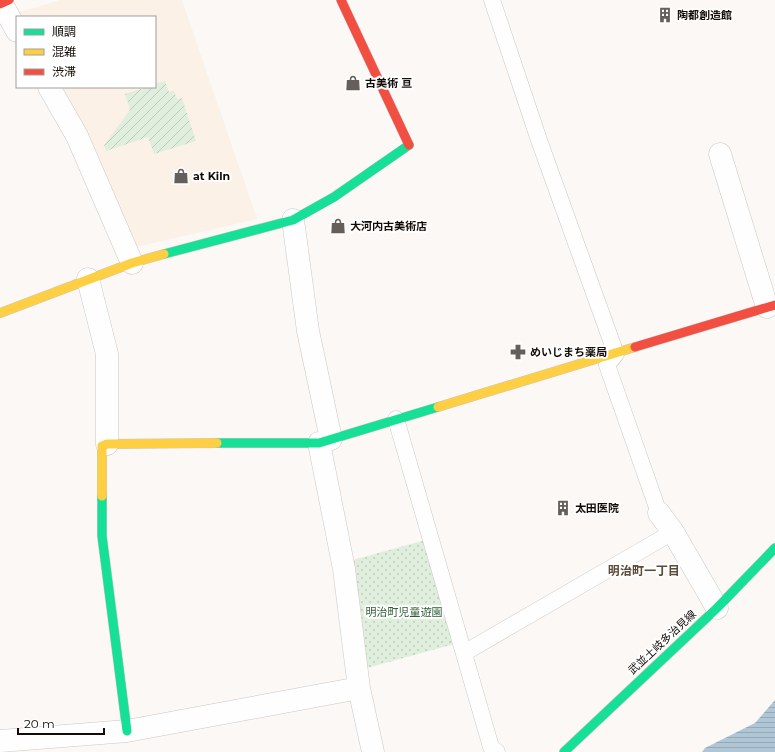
<svg xmlns="http://www.w3.org/2000/svg" width="775" height="752" font-family="Montserrat,'Noto Sans JP',sans-serif">
	<style>
		.built { fill: #fbf1e7 }
		.grass { fill: url(#grass-dots) }
		.garden { fill: url(#garden-furrows) }
		.water { fill: url(#water-rules) }
		.lines { fill: none; stroke-linecap: round; stroke-linejoin: round }
		.lane-casing { stroke: #ccc7c2; stroke-width: 17 }
		.street-casing { stroke: #ccc7c2; stroke-width: 23 }
		.fast-casing { stroke: #ccc7c2; stroke-width: 10 }
		.slow-casing { stroke: #ccc7c2; stroke-width: 10 }
		.jam-casing { stroke: #ccc7c2; stroke-width: 10 }
		.lane { stroke: #fefefe; stroke-width: 16 }
		.street { stroke: #fefefe; stroke-width: 22 }
		.fast { stroke: #16e098; stroke-width: 9 }
		.slow { stroke: #ffcf43; stroke-width: 9 }
		.jam { stroke: #f24e42; stroke-width: 9 }
		.labels { text-anchor: middle; stroke-width: 4; stroke-linejoin: round; paint-order: stroke }
		.poi-label { font-size: 11px; font-weight: bold; fill: #130c06; stroke: #fff; text-anchor: start }
		.park-label { font-size: 11px; fill: #2e5c35; stroke: #fff }
		.street-label { font-size: 11px; fill: #130c06; stroke: #fff }
		.neighbourhood-label { font-size: 12px; font-weight: bold; fill: #5c4b39; stroke: #fff }
	</style>
	<defs>
		<pattern id="grass-dots" width="8" height="8" patternUnits="userSpaceOnUse"><rect width="8" height="8" fill="#e0eede"/><path d="M2 2h.1M6 6h.1" fill="none" stroke="#bfcbbd" stroke-width="1.8" stroke-linecap="round"/></pattern>
		<pattern id="garden-furrows" width="10" height="10" patternUnits="userSpaceOnUse"><rect width="10" height="10" fill="#e0eede"/><path d="M-1 1l2-2M0 10L10 0M9 11l2-2" fill="none" stroke="#bfcbbd"/></pattern>
		<pattern id="water-rules" width="6" height="5" patternUnits="userSpaceOnUse"><rect width="6" height="5" fill="#aec6d6"/><path d="M0 2.5h6" fill="none" stroke="#95a9b6"/></pattern>
	</defs>
	<rect width="100%" height="100%" fill="#fbf8f6"/>
	<path class="built" d="M60 0H182L257 219 136 247 59 87H155V17H20L17 13Z"/>
	<path class="grass" d="M429 539 458 643 367 668 353 560Z"/>
	<path class="garden" d="M165 81 169 92 174 91 177 99 182 98 196 141 154 154 148 137 106 151 104 145 130 110 125 94 147 87H155V84Z"/>
	<path class="water" d="M775 700V752H702L705 748 755 723Z"/>
	<g class="lines">
		<defs>
			<path id="lane" d="M492 0 540 143 616 354 607 365 659 513
				M396 419 491 747 497 752
				M464 653 673 532"/>
			<path id="street" d="M0 1 17 31
				M49 87 77 136 132 263
				M720 154 767 307
				M293 220 308 331 331 439
				M88 279 107 354V444
				M319 443 344 569 359 688 373 752
				M659 513 673 532 717 608
				M0 741 127 731 359 688"/>
			<path id="fast" d="M164 254 293 220 334 197 409 145
				M217 443H319L438 407
				M102 496V536L127 731
				M564 752 717 608 775 548"/>
			<path id="slow" d="M0 313 132 263 164 254
				M438 407 635 347
				M102 496V446L107 444 217 443"/>
			<path id="jam" d="M341 0 409 145
				M0 4 9 0
				M635 347 775 305"/>
		</defs>
		<use href="#lane" class="lane-casing"/>
		<use href="#street" class="street-casing"/>
		<use href="#fast" class="fast-casing"/>
		<use href="#slow" class="slow-casing"/>
		<use href="#jam" class="jam-casing"/>
		<use href="#lane" class="lane"/>
		<use href="#street" class="street"/>
		<use href="#fast" class="fast"/>
		<use href="#slow" class="slow"/>
		<use href="#jam" class="jam"/>
	</g>
	<defs>
		<symbol id="building-bare" viewBox="-9 -9 18 18"><path d="M-4-6H4V6H1V3H-1V6H-4ZM-2.5-4.3h1.7v1.8h-1.7ZM.8-4.3h1.7v1.8H.8ZM-2.5-1h1.7V.8h-1.7ZM.8-1h1.7V.8H.8Z" fill="#645f5a" stroke="#fff" stroke-width="2.5" paint-order="stroke"/></symbol>
		<symbol id="shop-bare" viewBox="-9 -9 18 18"><path d="M-5-2.5h2.3a2.7 3.5 0 0 1 5.4 0H5L5.5 6h-11ZM-1.5-2.5h3a1.5 2.3 0 0 0-3 0Z" fill="#645f5a" stroke="#fff" stroke-width="2.5" paint-order="stroke"/></symbol>
		<symbol id="pharmacy-bare" viewBox="-9 -9 18 18"><path d="M-2-6h4v4h4v4h-4v4h-4v-4h-4v-4h4Z" fill="#645f5a" stroke="#fff" stroke-width="2.5" paint-order="stroke"/></symbol>
	</defs>
	<g fill-rule="evenodd">
		<use href="#building-bare" x="654" y="4" width="22" height="22"/>
		<use href="#shop-bare" x="342" y="72" width="22" height="22"/>
		<use href="#shop-bare" x="170" y="165" width="22" height="22"/>
		<use href="#shop-bare" x="327" y="215" width="22" height="22"/>
		<use href="#pharmacy-bare" x="507" y="341" width="22" height="22"/>
		<use href="#building-bare" x="552" y="497" width="22" height="22"/>
	</g>
	<g class="labels">
		<g class="poi-label">
			<text x="677" y="19">陶都創造館</text>
			<text x="365" y="87">古美術 亘</text>
			<text x="193" y="180">at Kiln</text>
			<text x="350" y="230">大河内古美術店</text>
			<text x="530" y="356">めいじまち薬局</text>
			<text x="575" y="512">太田医院</text>
		</g>
		<g class="park-label">
			<text x="404" y="616">明治町児童遊園</text>
		</g>
		<g class="street-label">
			<text transform="translate(662 642) rotate(-43)" y="4">武並土岐多治見線</text>
		</g>
		<g class="neighbourhood-label">
			<text x="644" y="575">明治町一丁目</text>
		</g>
	</g>
	<rect x="16" y="16" width="140" height="72" fill="#ffffff" stroke="#a19e9b"/>
	<rect x="24" y="29" width="20" height="6" fill="#16e098" stroke="#a19e9b"/>
	<text x="52" y="36" font-size="12" fill="#130c06">順調</text>
	<rect x="24" y="49" width="20" height="6" fill="#ffcf43" stroke="#a19e9b"/>
	<text x="52" y="56" font-size="12" fill="#130c06">混雑</text>
	<rect x="24" y="69" width="20" height="6" fill="#f24e42" stroke="#a19e9b"/>
	<text x="52" y="76" font-size="12" fill="#130c06">渋滞</text>
	<path d="M18 728v6h86v-6" fill="none" stroke="#130c06" stroke-width="2"/>
	<text x="24" y="728" font-size="12" fill="#130c06" stroke="#ffffff" stroke-width="3" paint-order="stroke">20 m</text>
</svg>
